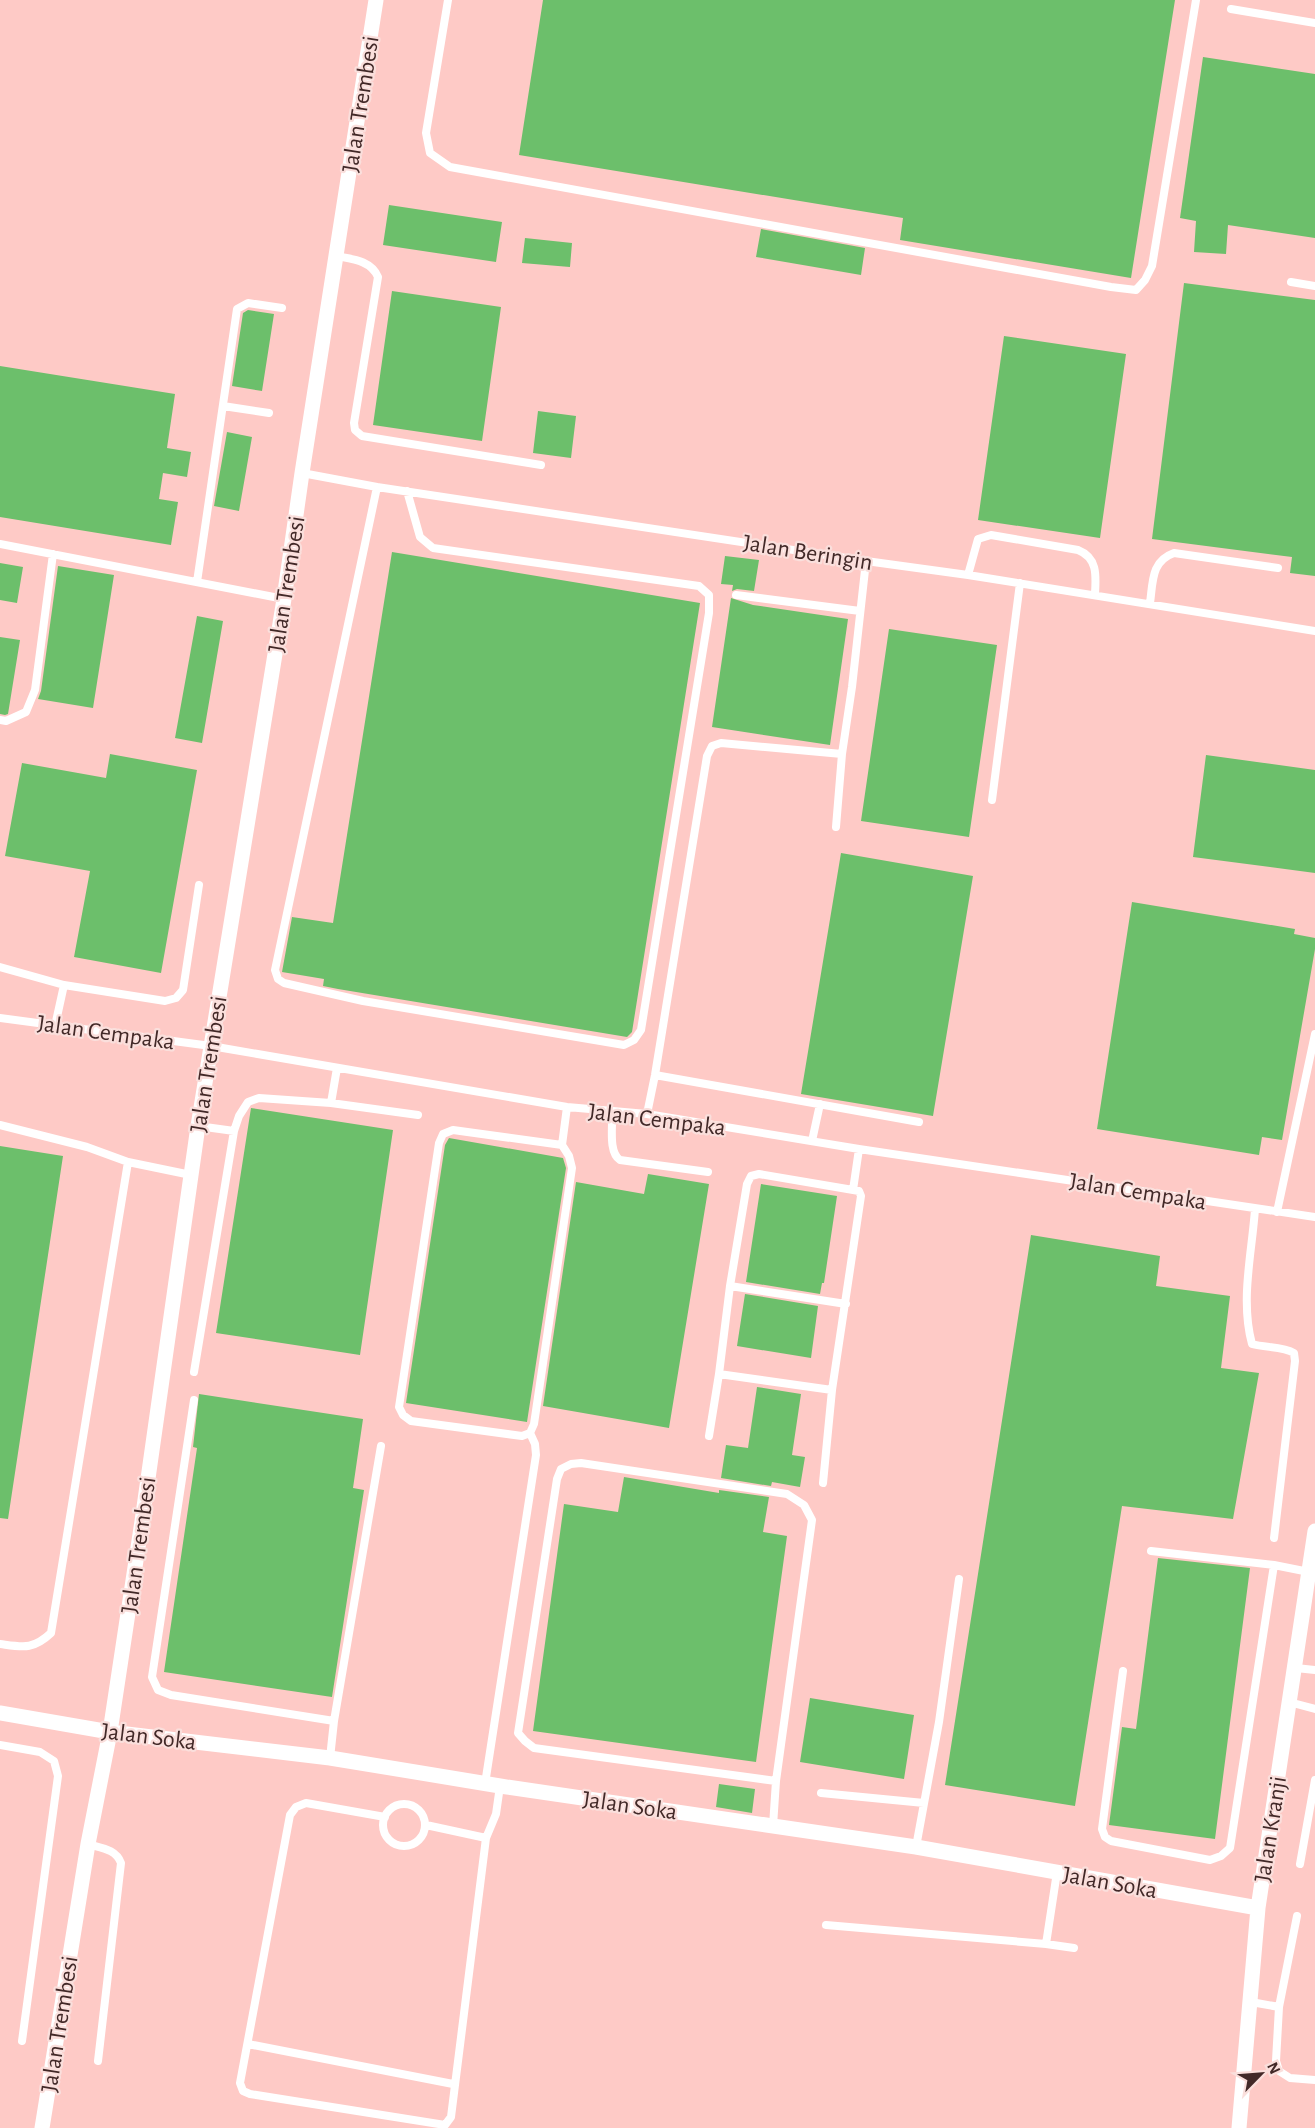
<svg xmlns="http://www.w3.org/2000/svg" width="1315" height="2128" font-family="'Alegreya Sans',sans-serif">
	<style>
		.building { fill: #6cbf6b }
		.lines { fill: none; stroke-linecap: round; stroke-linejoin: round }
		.service { stroke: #fff; stroke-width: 8 }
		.minor { stroke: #fff; stroke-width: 15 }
		.labels { text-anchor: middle; stroke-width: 4.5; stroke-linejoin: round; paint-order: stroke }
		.street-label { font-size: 24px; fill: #422928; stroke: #fadfdc }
	</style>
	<rect width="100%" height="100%" fill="#fecac6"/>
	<path class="building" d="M543 0H1175L1131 278 900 240 903 218 519 155Z
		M1203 57 1315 74V238L1228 225 1226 254 1194 252 1196 221 1180 218Z
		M389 205 502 222 496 262 383 245Z
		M761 229 865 248 861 275 756 257Z
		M525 238 572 243 570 267 522 263Z
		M1184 283 1315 300V576L1290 573 1292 557 1152 539Z
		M392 291 501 307 482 441 373 425Z
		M248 310 274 314 262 391 232 386 243 313Z
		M1004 336 1126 354 1100 538 978 520Z
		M0 366 175 394 167 448 191 452 187 477 163 473 159 499 178 502 171 545 0 517Z
		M538 411 576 416 571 458 533 453Z
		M227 432 252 437 239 511 214 506Z
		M392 552 700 603 632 1032 627 1037 338 989 323 986 324 979 282 972 292 917 333 923Z
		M725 556 759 560 754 591 737 589 732 591 733 585 721 584Z
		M0 563 23 567 17 603 0 600Z
		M58 566 114 575 93 708 38 699 41 691Z
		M731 598 753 605 848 619 830 745 712 727Z
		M197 616 223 621 202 743 175 738Z
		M889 629 997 645 969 837 861 821Z
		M0 637 20 640 8 714 5 715 0 714Z
		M110 754 197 770 161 973 74 957 90 871 5 856 22 763 106 778Z
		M1206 755 1315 770V873L1193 857Z
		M841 853 973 876 933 1116 801 1094Z
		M1132 902 1295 929 1294 934 1315 938V949L1282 1140 1262 1137 1259 1155 1097 1129Z
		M251 1108 393 1130 360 1355 216 1333Z
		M449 1138 563 1158 566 1168 527 1422 406 1403 445 1145Z
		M0 1146 63 1156 8 1519 0 1518Z
		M648 1174 709 1184 669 1428 543 1406 576 1182 644 1194Z
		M761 1184 837 1196 824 1283H822L820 1294 746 1282Z
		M1031 1235 1160 1256 1156 1286 1230 1296 1221 1368 1259 1373 1233 1519 1122 1506 1075 1806 945 1785Z
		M745 1294 818 1306 811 1358 737 1346Z
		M757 1387 801 1394 792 1455 805 1457 800 1487 772 1482 771 1486 721 1478 726 1445 748 1448Z
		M199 1394 363 1419 353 1488 364 1490 332 1697 164 1672 197 1448 193 1447Z
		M624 1477 719 1493V1490L769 1497 763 1532 787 1536 756 1762 533 1731 564 1504 618 1512Z
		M1158 1558 1250 1568 1215 1839 1109 1825 1122 1727 1136 1729Z
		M810 1698 914 1715 904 1779 800 1762Z
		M719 1784 755 1789 752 1813 716 1807Z"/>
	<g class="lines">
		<path class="service" d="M448 0 426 133 430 153 450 167 1111 287 1136 290 1145 280 1152 266 1196 0
			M1231 9 1315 23
			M336 256C351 259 371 260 378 277L354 423 355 430 362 436 541 465
			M1291 282 1315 286
			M223 406 269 413
			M302 473 377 487 866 561 968 575 1315 631
			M377 487 275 970 278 979 284 983 363 1001 624 1045 634 1040 641 1030 709 613V595L699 586 433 548 420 537 407 491
			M0 544 284 599
			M968 575 978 539 991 535 1078 550C1098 558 1096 576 1095 594
			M197 582 237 309 248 303 282 308
			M736 595 860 611
			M1150 603C1153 582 1151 561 1174 553L1278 568
			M0 720 6 721 26 712 35 690 53 554
			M992 800 1020 583
			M836 827 842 754 852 687 866 561
			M0 967 64 985
			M0 1018 211 1046 567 1107 647 1114 859 1149 1315 1217
			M55 1026 64 985 165 1001 176 998 183 990 199 885
			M655 1075 919 1122
			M331 1103 337 1068
			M612 1112C613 1126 608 1152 620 1160L708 1172
			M647 1114 655 1075 707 756 712 746 721 743 842 754
			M0 1125 87 1147 128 1162 191 1175
			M198 1126 234 1131 239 1116 248 1102 259 1098 331 1103 418 1115
			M812 1141 820 1104
			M562 1145 569 1156 572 1168 534 1424 530 1433 522 1436 411 1421 403 1415 399 1407 439 1143 443 1134 453 1130 562 1145 567 1107
			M853 1190 859 1149
			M1255 1209C1252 1253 1240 1300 1252 1344 1265 1348 1283 1346 1294 1353L1295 1361 1274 1538
			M1277 1212 1315 1034
			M730 1286 846 1304
			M194 1372 234 1131
			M719 1374 832 1390
			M194 1400 152 1677 158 1690 171 1695 334 1721
			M709 1436 719 1374 730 1286 747 1184 751 1176 759 1174 859 1191 861 1196 832 1390 823 1483
			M1151 1551 1274 1565 1309 1572
			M0 1644C23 1647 33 1650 51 1633L128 1162
			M1296 1668 1315 1670
			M1123 1671 1102 1829 1105 1837 1111 1841 1210 1860 1221 1856 1230 1848 1274 1565
			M1289 1702 1315 1709
			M0 1745 40 1752 54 1761 58 1776 22 2041
			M330 1758 334 1721 381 1446
			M485 1784 536 1455 535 1444 530 1433
			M821 1793 924 1803
			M383 1825a21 21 0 1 1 42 0a21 21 0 1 1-42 0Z
			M385 1817 306 1803 296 1807 290 1815 240 2083 243 2091 250 2094 445 2125 451 2117 486 1838 496 1814 500 1786
			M426 1825 486 1838
			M773 1826 776 1781 812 1520 804 1505 787 1494 581 1463 571 1464 561 1469 557 1479 518 1733 525 1741 534 1748 776 1781
			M88 1844C101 1848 116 1849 121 1863L98 2061
			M916 1847 939 1722 959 1579
			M1300 1864 1315 1780
			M1057 1872 1046 1944 1074 1948
			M826 1925 1046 1944
			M1251 2002 1279 2007 1276 2061 1279 2071 1290 2078 1315 2080
			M1279 2007 1297 1916
			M248 2044 453 2084"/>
		<path class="minor" d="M0 1713 110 1732 330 1758 500 1786 916 1847 1258 1908
			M42 2128 88 1844 110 1732 142 1521 198 1126 284 599 302 473 376 0
			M1239 2128 1258 1908 1315 1531"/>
	</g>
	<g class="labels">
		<g class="street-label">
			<text transform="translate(360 104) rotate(-81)" y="8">Jalan Trembesi</text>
			<text transform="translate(808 552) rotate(9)" y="8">Jalan Beringin</text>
			<text transform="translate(286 584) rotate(-81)" y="8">Jalan Trembesi</text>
			<text transform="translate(106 1032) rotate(8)" y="8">Jalan Cempaka</text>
			<text transform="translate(208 1064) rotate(-81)" y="8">Jalan Trembesi</text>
			<text transform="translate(657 1119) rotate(7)" y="8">Jalan Cempaka</text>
			<text transform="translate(1138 1191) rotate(9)" y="8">Jalan Cempaka</text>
			<text transform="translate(138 1545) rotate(-82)" y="8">Jalan Trembesi</text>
			<text transform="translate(149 1736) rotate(7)" y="8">Jalan Soka</text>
			<text transform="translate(630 1805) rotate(8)" y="8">Jalan Soka</text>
			<text transform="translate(1270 1829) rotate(-81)" y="8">Jalan Kranji</text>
			<text transform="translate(1110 1882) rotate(10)" y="8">Jalan Soka</text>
			<text transform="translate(59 2024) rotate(-81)" y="8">Jalan Trembesi</text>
		</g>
	</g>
	<g transform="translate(1261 2074) rotate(65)" stroke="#fadfdc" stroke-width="4.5" paint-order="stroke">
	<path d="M0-4.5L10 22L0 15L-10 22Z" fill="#422928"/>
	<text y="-9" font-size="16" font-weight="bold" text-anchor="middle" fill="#422928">N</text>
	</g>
</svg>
